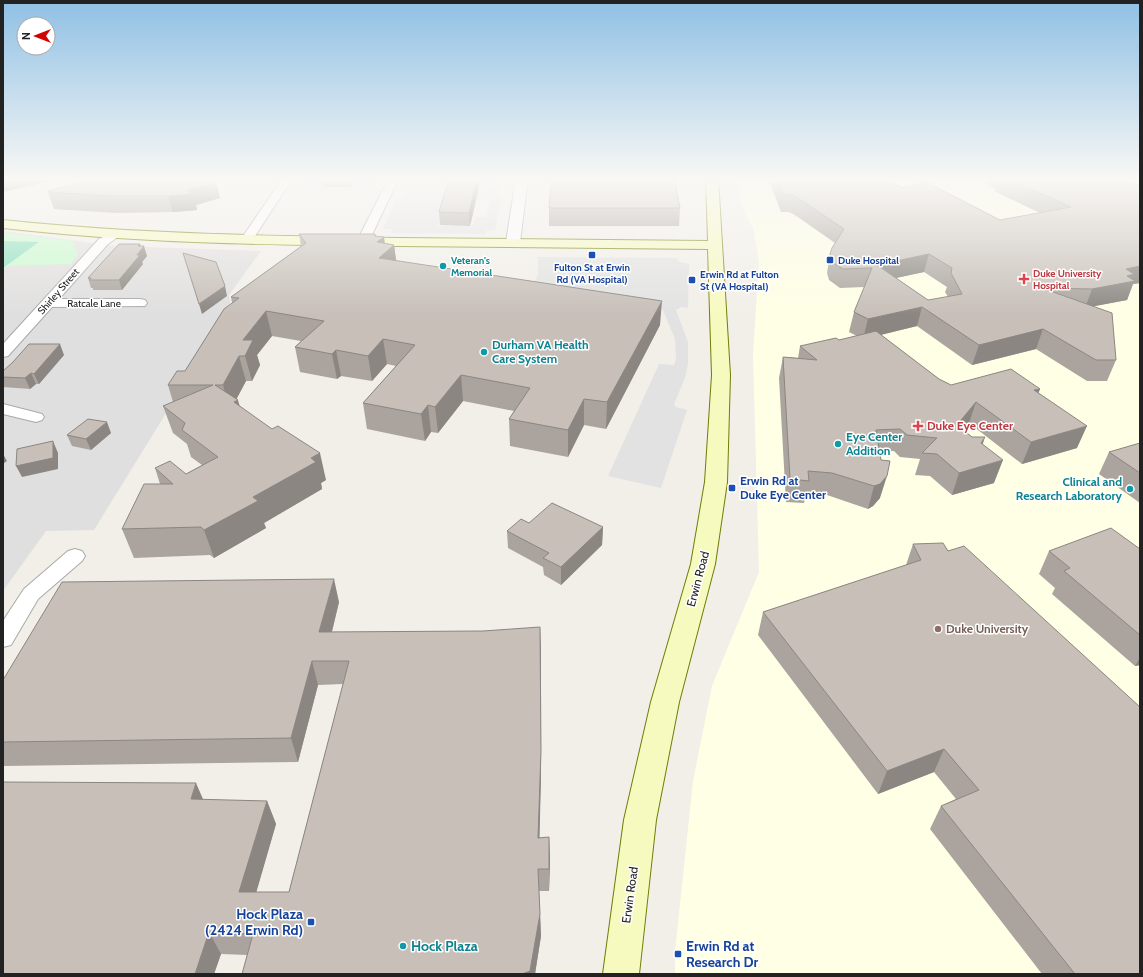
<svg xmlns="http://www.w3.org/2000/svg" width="1143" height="977" font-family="Cabin,sans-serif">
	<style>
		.residential { fill: #e0dfdf }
		.education { fill: #ffffe5 }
		.park { fill: #c8facc }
		.pitch { fill: #88e0be }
		.parking { fill: #e2e2e2; fill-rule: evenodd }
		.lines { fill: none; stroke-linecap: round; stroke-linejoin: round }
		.minor-casing { stroke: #a9a9a9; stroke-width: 2 }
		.tertiary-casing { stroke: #a9a9a9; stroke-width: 2 }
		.secondary-casing { stroke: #707d05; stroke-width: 2 }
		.minor { fill: #fff; fill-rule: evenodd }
		.tertiary { fill: #fff; fill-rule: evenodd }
		.secondary { fill: #f7fabf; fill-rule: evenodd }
		.wall { fill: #aba49e; fill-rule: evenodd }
		.shaded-wall { fill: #8b8681 }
		.building { fill: #c7bfb8; stroke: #8b8681; fill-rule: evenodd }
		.transit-dot { fill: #1a4fb4; stroke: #fff; stroke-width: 1.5 }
		.culture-dot { fill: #0f9aa8; stroke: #fff; stroke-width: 1.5 }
		.health-dot { fill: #e0444e; stroke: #fff; stroke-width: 1.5 }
		.education-dot { fill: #8d6e63; stroke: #fff; stroke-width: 1.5 }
		.labels { text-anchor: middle; stroke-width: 3; stroke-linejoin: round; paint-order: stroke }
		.far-culture-label { font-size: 10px; font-weight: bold; fill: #0d838f; stroke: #fff; text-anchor: start }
		.far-transit-label { font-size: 10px; font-weight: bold; fill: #164399; stroke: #fff; text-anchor: start }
		.far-health-label { font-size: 10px; font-weight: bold; fill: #be3a42; stroke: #fff; text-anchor: start }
		.far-street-label { font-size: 10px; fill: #222; stroke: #fff }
		.culture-label { font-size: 12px; font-weight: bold; fill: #0d838f; stroke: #fff; text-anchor: start }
		.health-label { font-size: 12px; font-weight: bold; fill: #be3a42; stroke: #fff; text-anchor: start }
		.transit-label { font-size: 12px; font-weight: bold; fill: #164399; stroke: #fff; text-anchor: start }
		.street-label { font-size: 12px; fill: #222; stroke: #fff }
		.education-label { font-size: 12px; font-weight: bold; fill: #785e54; stroke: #fff; text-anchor: start }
		.near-transit-label { font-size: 14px; font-weight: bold; fill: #164399; stroke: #fff; text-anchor: end }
		.near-culture-label { font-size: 14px; font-weight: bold; fill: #0d838f; stroke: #fff; text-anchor: start }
	</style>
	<rect width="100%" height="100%" fill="#f2efe9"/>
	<path class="residential" d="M3 231 114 246 261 251 229 295 231 308 94 530 46 531 3 591Z"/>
	<path class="education" d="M739 178H1140V974H675V952L693 781 712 686 759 572 753 354 759 262 754 231 741 204Z"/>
	<path class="park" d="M3 233 73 241 78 255 71 264 8 266 3 271Z"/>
	<path class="pitch" d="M3 241 39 242 3 268Z"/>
	<path class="parking" d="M307 178H327L321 187H331L330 190H300Z
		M359 178H377L371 190H340L342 187H354Z
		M483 178H501L497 192 479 191Z
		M407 192H497L496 196H502L495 230H487L486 234 391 233 393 229H383L396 200H404ZM448 199 490 200H491L486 217H475L473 226H438L445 201Z
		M538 257 677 258 679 262 689 264 688 308 681 307 676 310 688 342V364L685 378 674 404 676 407 687 410 661 488 608 476 659 364 674 365 676 359 675 339 662 308 648 304 534 284 538 274Z"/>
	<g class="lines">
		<defs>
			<path id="minor" d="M283 178H293L251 242H243L241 239Z
				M389 178H399L369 241 367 244H359L357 241Z
				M117 230 121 231 123 233 107 245 59 299H140L145 300 147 303 145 306 52 307 8 356 3 357V344L99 239Z
				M3 404 42 414 44 417 42 420 36 422 3 414Z
				M75 549 82 551 85 556 82 561 38 599 11 645 3 647V621L24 589 68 551Z"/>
			<path id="tertiary" d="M516 178H528L520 242 518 245 513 246 508 245 506 242Z"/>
			<path id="secondary" d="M706 178H718L730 375 727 482 715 564 679 702 656 820 639 974H603L624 820 651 702 691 564 705 482 712 375 708 249C605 248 502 247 399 246 267 245 135 243 3 228V220C135 234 267 236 399 238 502 239 605 240 708 241Z"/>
		</defs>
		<use href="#minor" class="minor-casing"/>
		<use href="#tertiary" class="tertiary-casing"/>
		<use href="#secondary" class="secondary-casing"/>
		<use href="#minor" class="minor"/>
		<use href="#tertiary" class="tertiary"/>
		<use href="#secondary" class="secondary"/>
	</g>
	<path class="wall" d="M356 178 351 187H322L321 180Z
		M481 178 470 226 440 225 439 212Z
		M770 178H884L902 188 1000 220 1040 213 994 191 995 189 988 186 990 178H1092L1107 181 1140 185V283L1133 284 1127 300 1094 306 1116 360 1107 381H1087L1036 349 972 365 917 326 881 335 939 379 951 385 1040 389 1038 393 1077 448 1022 464 969 423 963 430 983 445 994 483 952 495 930 476 915 475 920 459 900 457 894 451 880 452V498L873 506 868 509 827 495 806 494 804 503 786 502 779 378 783 357 798 358 800 346 839 340 857 336 849 332 854 312 864 287 840 288 829 280 827 273 830 254 835 243 795 215 789 212H781L769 180ZM924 272 947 287 945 292 948 297 928 300 896 278Z
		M216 183 220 198 196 205 197 210 173 212 116 213 54 209 48 192Z
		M549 208H680L679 226H549Z
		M299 234H375L376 236 384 243 394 245 396 261 660 325 606 429 584 425 568 457 510 446 509 419 514 411 463 401 438 433 431 432 425 441 367 429 363 403 396 366 387 364 372 381 341 376 337 379 300 372 295 347 301 341 272 336 257 355 260 365 252 381H246L236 399 240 406 326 480 321 483 322 489 264 523 266 528 214 558 210 555 134 558 122 529 160 484 155 468 186 474 202 465 191 457 187 444 173 433 163 406 173 402 168 385 185 371 232 303 231 297 301 246Z
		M141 246 147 256 142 262 143 264 122 290H93V288H91L88 278Z
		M64 355 39 384H36L30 389 3 387V371Z
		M111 433 91 450 72 446 67 435Z
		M1140 443V503L1099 474 1109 452Z
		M529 523 603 527 602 545 561 585 544 575 543 567 508 548 507 531Z
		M913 544 1140 974H1042L930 829 941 806 956 799 934 772 878 794 758 635 763 612 906 565Z
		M1140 549V665L1135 666 1052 594 1055 588 1039 574 1049 551Z
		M339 602 332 632 541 650V774L539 838 549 837 550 859 549 891H539L541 936 535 974H242L247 955 221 954 214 974H3L204 800 267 801 276 824 256 892H289L343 684 318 685 298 762 3 766V680Z"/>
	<path class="shaded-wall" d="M3 178H64L3 192Z
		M351 178H356L351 187 350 180Z
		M477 178H481L470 226 469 213Z
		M216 183 220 198 196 205 197 210 173 212 168 196 187 190Z
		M384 237 386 252 394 245 397 267 382 281 377 242Z
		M140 244 142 249 144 246 147 256 142 262 143 264 122 290 119 280 137 255 138 246Z
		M929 254 924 272 872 283 877 265Z
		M1140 266V283L1133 284 1127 300 1085 308 1092 289 1126 269Z
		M225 286 227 296 202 314 199 304Z
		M662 301 660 325 606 429 607 402Z
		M922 307 917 326 863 339 868 319Z
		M266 311 272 336 257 355 260 365 252 381 245 356 243 340Z
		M1043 329 1036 349 972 365 979 345Z
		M383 339 387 364 372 381 368 356Z
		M60 344 64 355 39 384 34 374Z
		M336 350 341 376 337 379 332 354Z
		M239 356 246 381 235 402 238 400 245 427 230 411 223 385Z
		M31 373 36 384 30 389 25 378Z
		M461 375 463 401 438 433 435 407Z
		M1040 389 1032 410 1034 390Z
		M584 399V425L568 457V430Z
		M976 402 969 423 950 447 957 425Z
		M428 405 431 432 425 441 421 414Z
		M107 422 111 433 91 450 86 439Z
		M1087 426 1077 448 1022 464 1031 442Z
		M985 437 978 459 981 443Z
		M53 441 58 453V469L22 477 16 466Z
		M320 453 326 480 321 483 322 489 264 523 266 528 214 558 204 530 311 458Z
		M3 454 7 461 3 464Z
		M1003 460 994 483 952 495 959 473Z
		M887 476 880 498 873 506 868 509 874 486Z
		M603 527 602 545 561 585V567Z
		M334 579 339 602 326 655 319 632Z
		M540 627 541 650V774L539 861 538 838Z
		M1140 658V665L1135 666Z
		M312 661 318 685 298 762 291 738Z
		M944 749 934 772 878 794 887 771Z
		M196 783 206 806 191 799Z
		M267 801 276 824 250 914 239 892Z
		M549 837 550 859 549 891Z
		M540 914 541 936 535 974H522Z
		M209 932 221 954 214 974H195Z"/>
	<path class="building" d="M98 178H209L216 183 187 190 193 194 168 196H111L48 192V191Z
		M322 178H351L350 180H321Z
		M449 178H477L469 213 439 212Z
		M551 178H674L680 208H549Z
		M777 178H884L902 188 926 182 1000 220 1071 207 1006 178H1092L1107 181 1113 179 1140 185V266L1126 269 1134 274 1127 276 1135 281 1092 289 1042 288 1112 313 1116 360H1096L1043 329 979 345 922 307 868 319 854 312 872 268 843 269 832 262 830 254 832 248 844 229 798 198 792 195H784ZM929 254 952 268 951 273 962 294 928 300 877 265Z
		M299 234H375V236L384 237 377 242 394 245 379 258 662 301 607 402 584 399 568 430 509 419 530 388 461 375 435 407 428 405 421 414 363 403 415 345 383 339 368 356 336 350 332 354 295 347 324 321 266 311 243 340H253L245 356H239L223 385H215L238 400 234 402 272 429 278 426 320 453 311 458 316 462 253 497 258 501 204 530 201 527 122 529 144 484H173L155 468 170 461 186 474 218 457 182 430 185 423 163 406 213 385H168L177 371H185L224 309 239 298 231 297 306 243Z
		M119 244H140L138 246H144L137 255H140L119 280H90L91 278H88Z
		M183 253 216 262 225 286 199 304Z
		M876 331 939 379 951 385 1011 369 1040 389 1034 390 1087 426 1031 442 976 402 957 425 972 437H985L981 443 1003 460 959 473 937 454 922 453 937 438 907 435 900 429 876 430 881 460 890 461 887 476 880 484 874 486 832 473 808 471 809 481 790 479 783 357 817 360 800 346 836 338 839 340Z
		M29 344H60L34 374 31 373 25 378 3 377V371L13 362Z
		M88 419 107 422 86 439 67 435Z
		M53 441V458L16 466 17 449Z
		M1140 443V473L1109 452Z
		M552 503 603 527 561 567 543 558 549 553 507 531 521 519 529 523Z
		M1111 528 1140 549V635L1064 571 1070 568 1049 551Z
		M943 543 948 551 964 546 1140 707V974H1075L941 806 979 790 944 749 887 771 763 612 921 560 913 544Z
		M334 579 319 632 483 631 540 627 541 751 538 838 549 837V869H538L540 914 530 971 522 974H242L253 934 209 932 195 974H3V782L196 783 191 799 267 801 239 892H289L349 661H312L291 738 3 742V680L62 582Z"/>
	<linearGradient id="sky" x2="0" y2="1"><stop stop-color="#8fc0e4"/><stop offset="0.57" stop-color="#f9f8f5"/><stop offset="1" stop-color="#f9f8f5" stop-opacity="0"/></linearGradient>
	<rect width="1143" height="315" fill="url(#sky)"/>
	<g class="transit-dot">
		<rect x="588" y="251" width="8" height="8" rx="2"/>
		<rect x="826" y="256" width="8" height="8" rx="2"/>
		<rect x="688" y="276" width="8" height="8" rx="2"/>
		<rect x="728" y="484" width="8" height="8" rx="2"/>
		<rect x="307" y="918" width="8" height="8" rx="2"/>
		<rect x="674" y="950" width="8" height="8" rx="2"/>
	</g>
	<g class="culture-dot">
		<circle cx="443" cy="266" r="4"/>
		<circle cx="484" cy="352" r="4"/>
		<circle cx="838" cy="444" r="4"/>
		<circle cx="1130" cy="489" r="4"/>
		<circle cx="403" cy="946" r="4"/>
	</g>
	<g class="health-dot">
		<path d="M1022 273h4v4h4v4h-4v4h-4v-4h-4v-4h4z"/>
		<path d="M916 420h4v4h4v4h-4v4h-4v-4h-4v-4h4z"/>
	</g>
	<circle class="education-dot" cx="938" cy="629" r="4"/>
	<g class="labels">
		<g class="far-culture-label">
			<text x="451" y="264">Veteran's<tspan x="451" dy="12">Memorial</tspan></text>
		</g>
		<g class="far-transit-label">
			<text x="838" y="264">Duke Hospital</text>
			<text x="592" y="271" text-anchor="middle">Fulton St at Erwin<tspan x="592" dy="12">Rd (VA Hospital)</tspan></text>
			<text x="700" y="278">Erwin Rd at Fulton<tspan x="700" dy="12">St (VA Hospital)</tspan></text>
		</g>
		<g class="far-health-label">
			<text x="1033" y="277">Duke University<tspan x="1033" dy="12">Hospital</tspan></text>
		</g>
		<g class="far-street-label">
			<text transform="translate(58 291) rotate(-49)" y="4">Shirley Street</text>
			<text x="94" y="307">Ratcale Lane</text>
		</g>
		<g class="culture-label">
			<text x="492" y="349">Durham VA Health<tspan x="492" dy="14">Care System</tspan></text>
			<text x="846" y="441">Eye Center<tspan x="846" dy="14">Addition</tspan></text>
			<text x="1122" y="486" text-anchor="end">Clinical and<tspan x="1122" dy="14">Research Laboratory</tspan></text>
		</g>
		<g class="health-label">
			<text x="927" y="430">Duke Eye Center</text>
		</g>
		<g class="transit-label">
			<text x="740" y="485">Erwin Rd at<tspan x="740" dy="14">Duke Eye Center</tspan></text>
		</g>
		<g class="street-label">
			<text transform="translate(698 579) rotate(-75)" y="4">Erwin Road</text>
			<text transform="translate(630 895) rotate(-82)" y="4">Erwin Road</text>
		</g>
		<g class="education-label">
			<text x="946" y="633">Duke University</text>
		</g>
		<g class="near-transit-label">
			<text x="303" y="919">Hock Plaza<tspan x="303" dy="16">(2424 Erwin Rd)</tspan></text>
			<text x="686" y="951" text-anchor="start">Erwin Rd at<tspan x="686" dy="16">Research Dr</tspan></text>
		</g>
		<g class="near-culture-label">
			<text x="411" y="951">Hock Plaza</text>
		</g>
	</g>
	<rect width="1143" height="977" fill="none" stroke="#222222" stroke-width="8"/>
	<g transform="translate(36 36) rotate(270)"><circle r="19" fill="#ffffff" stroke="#a7a7a7"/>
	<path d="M0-3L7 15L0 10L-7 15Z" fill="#d40000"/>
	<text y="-6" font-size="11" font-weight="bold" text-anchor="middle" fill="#222222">N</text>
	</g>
</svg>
